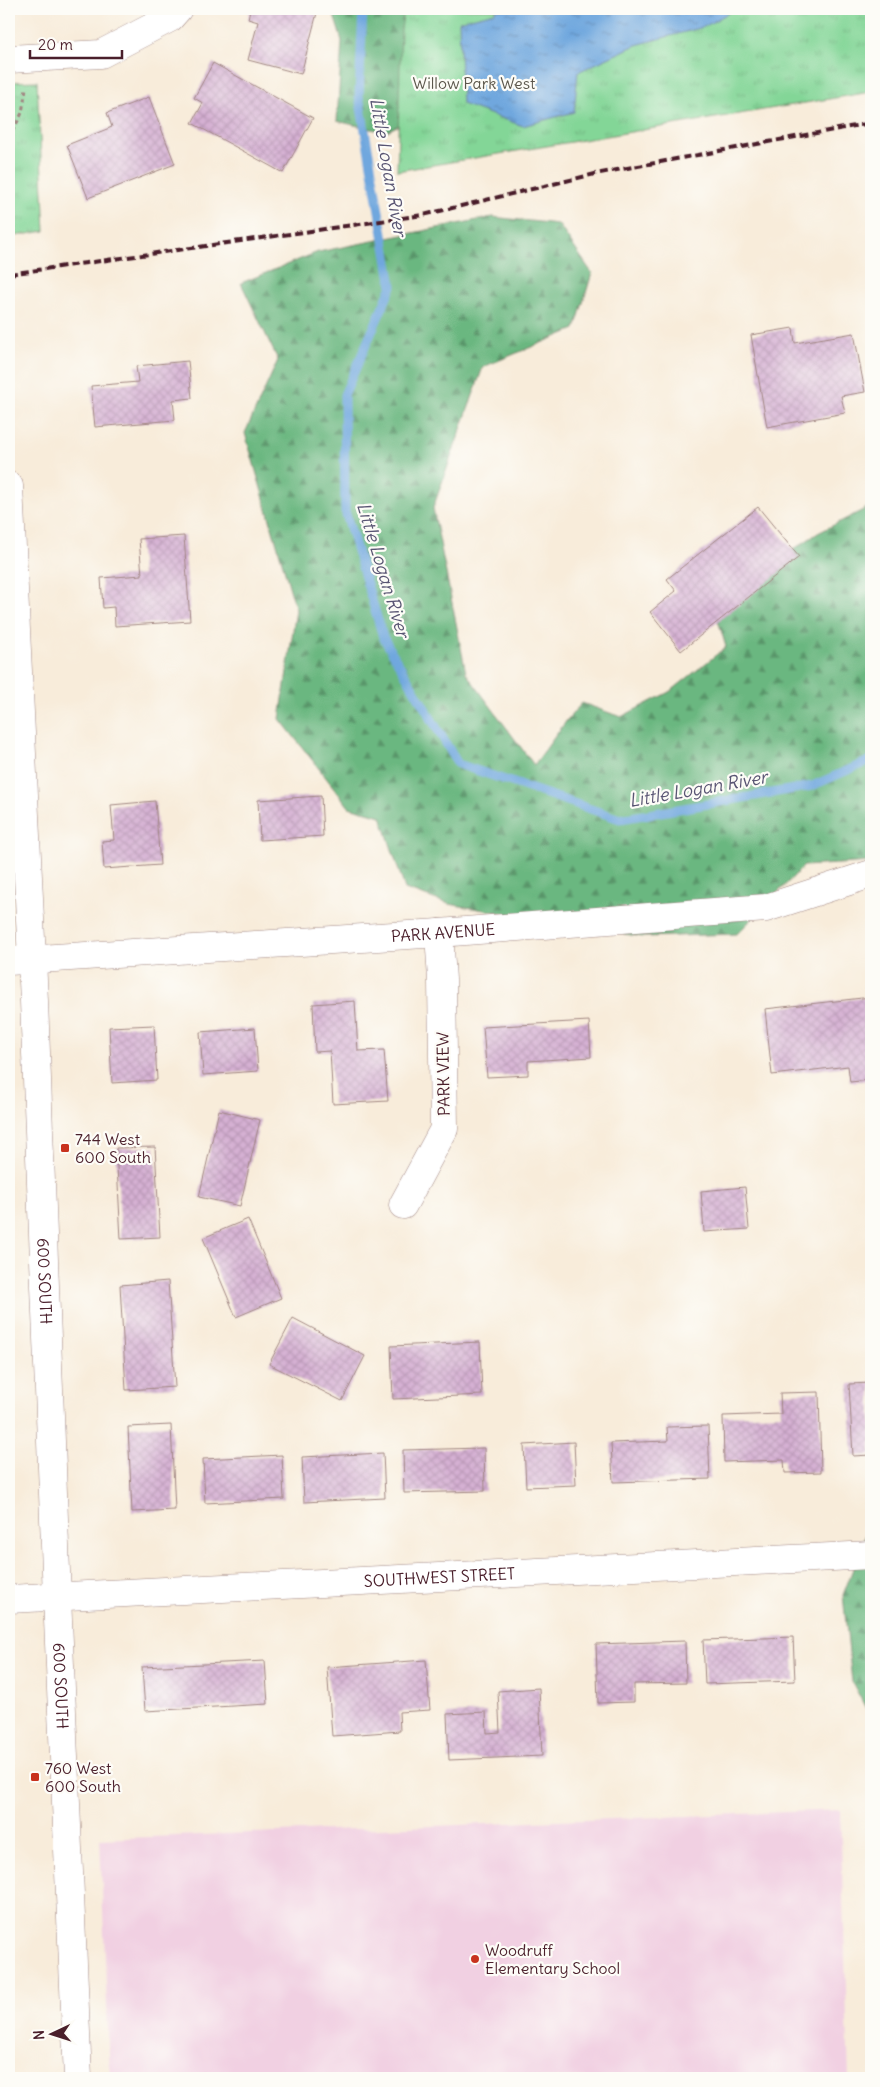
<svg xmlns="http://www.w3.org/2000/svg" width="880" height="2087" font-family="Delius,sans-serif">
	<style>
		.built { fill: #f1d0e2 }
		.forest { fill: url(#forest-firs); stroke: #5a6b56 }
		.park { fill: url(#park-tufts); stroke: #667a61 }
		.water { fill: url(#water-ripples); stroke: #5c6384 }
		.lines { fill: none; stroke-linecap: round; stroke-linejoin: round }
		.stream { stroke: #6fa7de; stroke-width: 9 }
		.building { fill: url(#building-cross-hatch) }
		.minor-casing { stroke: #a18682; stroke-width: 29 }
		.path { stroke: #a18682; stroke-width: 3; stroke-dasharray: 4 4; stroke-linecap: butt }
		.minor { stroke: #fff; stroke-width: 28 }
		.rail { stroke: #4a1f2b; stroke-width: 4; stroke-dasharray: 8 4; stroke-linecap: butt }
		.poi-dot { fill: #c8321e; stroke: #fdfcf7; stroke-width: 2 }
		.labels { text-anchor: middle; stroke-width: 4.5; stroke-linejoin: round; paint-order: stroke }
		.park-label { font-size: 16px; fill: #5b564b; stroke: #fdfcf7 }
		.street-label { font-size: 16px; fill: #4a1f2b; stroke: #fdfcf7 }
		.poi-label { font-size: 16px; fill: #4a1f2b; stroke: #fdfcf7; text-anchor: start }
		.water-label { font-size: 18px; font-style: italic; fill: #595573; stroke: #fdfcf7 }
	</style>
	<defs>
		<pattern id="forest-firs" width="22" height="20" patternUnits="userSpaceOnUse" patternTransform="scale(1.25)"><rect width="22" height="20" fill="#6ab780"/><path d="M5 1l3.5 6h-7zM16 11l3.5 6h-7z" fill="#599469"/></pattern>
		<pattern id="park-tufts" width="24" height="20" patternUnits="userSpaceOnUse" patternTransform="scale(1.25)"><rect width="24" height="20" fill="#83d697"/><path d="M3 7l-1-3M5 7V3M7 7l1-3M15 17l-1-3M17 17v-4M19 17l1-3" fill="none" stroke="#73b782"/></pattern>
		<pattern id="water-ripples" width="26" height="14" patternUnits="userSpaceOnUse" patternTransform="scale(1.25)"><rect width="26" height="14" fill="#6fa7de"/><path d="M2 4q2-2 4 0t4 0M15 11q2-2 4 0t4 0" fill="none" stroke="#5d87b4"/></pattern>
		<pattern id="building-cross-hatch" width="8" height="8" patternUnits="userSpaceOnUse" patternTransform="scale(1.25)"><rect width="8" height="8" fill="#d5b0d3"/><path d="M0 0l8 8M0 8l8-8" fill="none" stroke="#b897b5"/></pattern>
	</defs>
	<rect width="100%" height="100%" fill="#fdfcf7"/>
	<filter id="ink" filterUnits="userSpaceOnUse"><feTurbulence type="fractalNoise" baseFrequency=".02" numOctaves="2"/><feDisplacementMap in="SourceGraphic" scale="10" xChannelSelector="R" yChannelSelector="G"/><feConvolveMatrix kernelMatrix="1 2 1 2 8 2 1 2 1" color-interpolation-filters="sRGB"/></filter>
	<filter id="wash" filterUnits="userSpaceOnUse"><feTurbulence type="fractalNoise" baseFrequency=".0096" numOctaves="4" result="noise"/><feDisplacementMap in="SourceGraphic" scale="20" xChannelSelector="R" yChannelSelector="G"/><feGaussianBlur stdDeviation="1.12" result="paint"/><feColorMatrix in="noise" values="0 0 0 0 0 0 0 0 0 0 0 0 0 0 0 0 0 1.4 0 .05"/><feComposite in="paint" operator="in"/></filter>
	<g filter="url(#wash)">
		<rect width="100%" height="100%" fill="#f8ecda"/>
		<path class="built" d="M840 1810 849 2078H110L100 1839Z"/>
		<path class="forest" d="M332 9H430L433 108 385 132 337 121 342 41Z
			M492 217 558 224 592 273 575 329 483 367 433 508 466 673 534 765 567 720 582 703 621 717 671 691 726 647 713 603 818 533 871 506V862L804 866 737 934 643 937 449 904 405 889 381 816 349 807 280 719 296 610 245 433 278 360 241 283 318 252Z
			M871 1521V1718L852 1682 843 1595Z"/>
		<path class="park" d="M404 9H871V92L397 171 401 29Z
			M37 81 45 231 9 237V82Z"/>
		<path class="water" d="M497 9H735L704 27 636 45 578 72 574 112 523 126 462 104 459 21 495 12Z"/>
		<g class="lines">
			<path class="stream" d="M363 9 359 96 392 286 344 395 345 511 383 637 458 764 620 819 812 786 871 760"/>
		</g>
		<g id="blocks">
			<path class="building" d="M250 9H318L301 74 248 60 258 22 248 19Z
				M213 63 313 118 283 173 192 123 203 103 194 98Z
				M149 97 175 164 88 198 67 145 112 127 107 113Z
				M793 328 795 343 854 333 865 392 841 396 845 413 767 427 751 335Z
				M188 361 192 398 173 400 175 420 95 427 91 386 138 382 136 366Z
				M758 507 799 557 681 651 650 612 676 591 667 579Z
				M184 536 190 621 115 626 114 607 103 608 101 578 142 575 139 539Z
				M321 796 323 836 260 840 258 800Z
				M155 801 160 865 104 869 102 841 114 840 111 805Z
				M871 997V1080L850 1082 848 1066 772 1075 765 1009Z
				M355 1001 358 1051 384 1050 388 1101 333 1104 330 1051 315 1052 313 1004Z
				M589 1021 591 1057 528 1061V1075L487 1077 483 1027Z
				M154 1025 157 1080 112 1083 109 1027Z
				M255 1028 258 1071 203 1075 200 1032Z
				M219 1110 260 1120 240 1206 199 1197Z
				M155 1147 160 1237 121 1239 116 1148Z
				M745 1187 749 1229 704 1232 701 1191Z
				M248 1219 281 1298 236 1317 203 1238Z
				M168 1281 175 1387 126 1390 120 1285Z
				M293 1318 365 1356 342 1401 269 1364Z
				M480 1342 482 1395 393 1399 391 1346Z
				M871 1383V1455L853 1456 849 1384Z
				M819 1392 821 1472 785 1473 784 1460 724 1462 723 1416 781 1414 780 1393Z
				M171 1425 175 1510 132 1512 128 1427Z
				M708 1426 710 1479 613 1482 611 1443 668 1441 667 1427Z
				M574 1442 576 1485 526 1487 524 1445Z
				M484 1448 485 1491 404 1493 403 1450Z
				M383 1453 385 1498 304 1502 302 1457Z
				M282 1455 284 1499 205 1503 203 1459Z
				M793 1637 795 1681 705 1684 703 1640Z
				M685 1641 686 1683 634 1684V1702L598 1703 596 1644Z
				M426 1660 430 1710 399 1712 400 1731 332 1736 327 1667Z
				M265 1661 268 1704 145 1711 142 1667Z
				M539 1688 542 1756 449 1760 447 1714 486 1712 487 1733 500 1732 498 1691Z"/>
		</g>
	</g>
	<g filter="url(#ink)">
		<use href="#blocks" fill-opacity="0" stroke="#a18682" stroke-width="1"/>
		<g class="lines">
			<defs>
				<g id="minor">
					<path d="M9 59 101 54 170 18 178 9"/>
					<path id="s1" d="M9 486 34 1001 57 1597 78 2078"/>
					<path id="s2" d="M9 961 439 933 766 908 871 874"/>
					<path d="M403 1205 444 1129 442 980 439 933"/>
					<path id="s3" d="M9 1599 871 1555"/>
				</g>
			</defs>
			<use href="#minor" class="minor-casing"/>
			<path class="path" d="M9 138 22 113 26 88"/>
			<use href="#minor" class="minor"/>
			<path class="rail" d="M9 274 423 215 595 174 871 123"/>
		</g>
	</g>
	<g class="poi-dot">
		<rect x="60" y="1143" width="10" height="10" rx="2.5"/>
		<rect x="30" y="1772" width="10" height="10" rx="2.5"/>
		<circle cx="475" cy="1959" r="5"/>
	</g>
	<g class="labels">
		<g class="park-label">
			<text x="474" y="89">Willow Park West</text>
		</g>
		<g class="street-label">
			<text dy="6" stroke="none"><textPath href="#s2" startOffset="435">PARK AVENUE</textPath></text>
			<text transform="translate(443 1074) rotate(-91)" y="6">PARK VIEW</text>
			<text dy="6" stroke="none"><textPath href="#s1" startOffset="796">600 SOUTH</textPath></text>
			<text dy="6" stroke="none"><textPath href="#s3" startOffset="431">SOUTHWEST STREET</textPath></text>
			<text dy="6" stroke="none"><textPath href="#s1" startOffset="1201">600 SOUTH</textPath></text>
		</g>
		<g class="poi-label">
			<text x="75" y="1145">744 West<tspan x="75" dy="18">600 South</tspan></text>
			<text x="45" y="1774">760 West<tspan x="45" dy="18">600 South</tspan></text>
			<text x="485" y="1956">Woodruff<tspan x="485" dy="18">Elementary School</tspan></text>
		</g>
		<g class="water-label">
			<text transform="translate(388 167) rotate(80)" y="6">Little Logan River</text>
			<text transform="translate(383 570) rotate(73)" y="6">Little Logan River</text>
			<text transform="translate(698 789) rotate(-10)" y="6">Little Logan River</text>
		</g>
	</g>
	<rect width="880" height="2087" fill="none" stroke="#fdfcf7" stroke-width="30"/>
	<g transform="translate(52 2034) rotate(266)" stroke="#fdfcf7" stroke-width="4" paint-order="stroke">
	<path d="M0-4L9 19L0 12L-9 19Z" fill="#4a1f2b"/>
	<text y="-8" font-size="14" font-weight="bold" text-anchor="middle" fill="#4a1f2b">N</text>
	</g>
	<path d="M30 50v8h92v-8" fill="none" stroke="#4a1f2b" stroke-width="2.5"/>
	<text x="38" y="50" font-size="15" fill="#4a1f2b" stroke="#fdfcf7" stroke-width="4" paint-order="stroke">20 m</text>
</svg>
